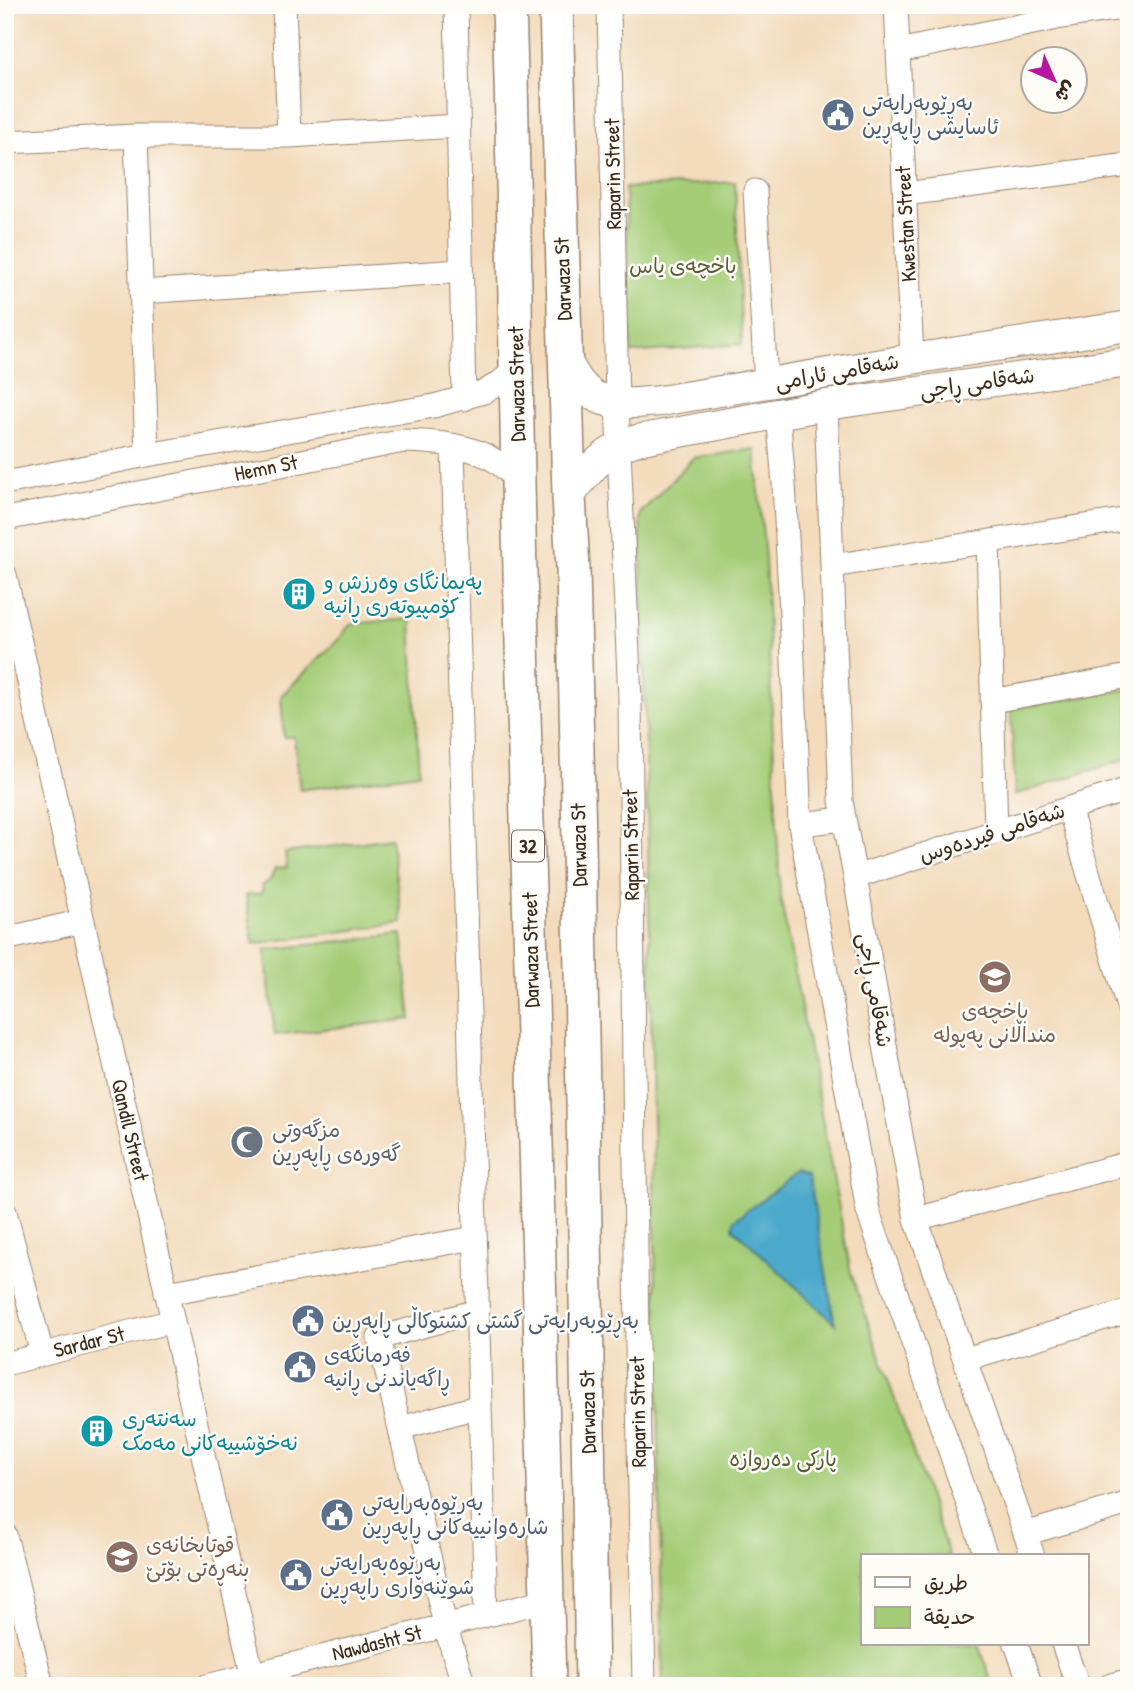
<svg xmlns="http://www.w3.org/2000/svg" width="1134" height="1691" font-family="'Patrick Hand','Playpen Sans Arabic',sans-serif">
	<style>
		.green { fill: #a5cd78; stroke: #707c4b; stroke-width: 2 }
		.water { fill: #4ca9cb; stroke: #446a74; stroke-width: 2 }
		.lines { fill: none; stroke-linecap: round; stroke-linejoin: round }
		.minor-casing { stroke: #97826d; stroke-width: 25 }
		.major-casing { stroke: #97826d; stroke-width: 32 }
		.highway-casing { stroke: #97826d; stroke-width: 36 }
		.minor { stroke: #fff; stroke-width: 23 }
		.major { stroke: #fff; stroke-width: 30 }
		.highway { stroke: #fff; stroke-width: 33 }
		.labels { text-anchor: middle; stroke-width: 5; stroke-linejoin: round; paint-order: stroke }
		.shield { fill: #fdfcf7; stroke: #75695f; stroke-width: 2 }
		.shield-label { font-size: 19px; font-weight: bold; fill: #3b2a1e }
		.service-label { font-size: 21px; fill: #4e5e75; stroke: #fdfcf7; text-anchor: start }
		.street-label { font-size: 21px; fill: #3b2a1e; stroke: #fdfcf7 }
		.park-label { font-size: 21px; fill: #5b5b39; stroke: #fdfcf7 }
		.culture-label { font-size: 21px; fill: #0d838f; stroke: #fdfcf7; text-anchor: start }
		.education-label { font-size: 21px; fill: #785e54; stroke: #fdfcf7 }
		.worship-label { font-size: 21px; fill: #5b616d; stroke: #fdfcf7; text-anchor: start }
	</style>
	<rect width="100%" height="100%" fill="#fdfcf7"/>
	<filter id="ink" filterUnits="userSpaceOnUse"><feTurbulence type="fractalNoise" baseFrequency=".0143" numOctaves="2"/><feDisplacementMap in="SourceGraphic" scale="14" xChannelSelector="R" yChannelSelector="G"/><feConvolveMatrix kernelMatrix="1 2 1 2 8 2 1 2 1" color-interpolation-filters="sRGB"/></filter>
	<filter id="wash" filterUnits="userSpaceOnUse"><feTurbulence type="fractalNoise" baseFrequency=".00686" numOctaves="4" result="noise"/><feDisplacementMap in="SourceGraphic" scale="28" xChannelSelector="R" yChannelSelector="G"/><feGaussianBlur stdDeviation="1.57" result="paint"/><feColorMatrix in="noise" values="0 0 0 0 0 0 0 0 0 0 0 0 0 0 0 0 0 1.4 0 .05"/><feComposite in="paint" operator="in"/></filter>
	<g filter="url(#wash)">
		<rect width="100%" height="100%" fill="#f3dbbc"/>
		<path class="green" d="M735 182 742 344 631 353 625 188Z
			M755 449 765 559 780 895 851 1273 949 1556H863V1644H979L993 1686H663L648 842 640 514 693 458Z
			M411 619 419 773 300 790 294 737H284L281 696 340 638 350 624Z
			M1129 689V758L1015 795 1011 709Z
			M391 838 402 923 253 944 246 895 262 893 263 885 270 880 275 869 287 868 285 853Z
			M402 934 411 1019 275 1035 265 950Z"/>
		<path class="water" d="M798 1173 809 1177 835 1324 733 1228 734 1220Z"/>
	</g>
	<g filter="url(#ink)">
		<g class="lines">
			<defs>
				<path id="minor" d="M284 5 289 136
					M456 5 464 399
					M609 5 617 404 630 699 637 1346 644 1686
					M896 5 912 359
					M898 51 1057 18 1129 7
					M136 136 147 455
					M5 142 136 136H289L458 126
					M755 191 766 384
					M905 194 1129 165
					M141 292 461 271
					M826 405 841 801 855 877 916 1219 1033 1556
					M778 414 784 484 790 592 800 824 868 1211 986 1556
					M453 446 486 1615
					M5 483 147 455 434 406 484 392 499 383 517 369
					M5 519 404 441C434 442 471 444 497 462 504 467 511 474 518 480
					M988 542 996 832
					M832 566 1129 519
					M5 575 255 1686
					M992 701 1129 676
					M1069 808 1129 1010
					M800 824 844 819
					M855 877 1129 789
					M5 939 83 921
					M5 1212 42 1354
					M916 1219 1129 1163
					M166 1293 475 1238
					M965 1359 1129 1311
					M5 1364 173 1321
					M401 1428 480 1406
					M1025 1534 1129 1503
					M5 1535 42 1686
					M1016 1644 1031 1686
					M1063 1644 1078 1686
					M207 1686 547 1600
					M464 1686 445 1625 379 1338 477 1311
					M1109 1686 1129 1680"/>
				<path id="major" d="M565 359C570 367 574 376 580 383 599 409 632 404 660 401L912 359 1129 326
					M569 496C591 468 601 452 637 440L826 405 1129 362"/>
				<path id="highway" d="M509 5C515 194 515 382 520 571 530 943 542 1314 549 1686
					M556 5 569 496 573 569 579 841 592 1686"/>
			</defs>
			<use href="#minor" class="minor-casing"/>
			<use href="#major" class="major-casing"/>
			<use href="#highway" class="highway-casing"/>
			<use href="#minor" class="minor"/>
			<use href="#major" class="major"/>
			<use href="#highway" class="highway"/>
		</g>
	</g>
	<defs>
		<symbol id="civic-disc" viewBox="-11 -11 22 22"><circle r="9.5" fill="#5c6f8a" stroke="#fdfcf7"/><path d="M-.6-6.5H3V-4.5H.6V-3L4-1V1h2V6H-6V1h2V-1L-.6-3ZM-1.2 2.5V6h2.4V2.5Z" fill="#fff"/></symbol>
		<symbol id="building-disc" viewBox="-11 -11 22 22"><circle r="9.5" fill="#0f9aa8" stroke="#fdfcf7"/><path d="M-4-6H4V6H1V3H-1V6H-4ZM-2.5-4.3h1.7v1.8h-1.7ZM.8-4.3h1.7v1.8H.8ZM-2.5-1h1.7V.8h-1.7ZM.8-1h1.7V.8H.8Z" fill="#fff"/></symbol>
		<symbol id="school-disc" viewBox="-11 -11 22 22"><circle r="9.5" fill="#8d6e63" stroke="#fdfcf7"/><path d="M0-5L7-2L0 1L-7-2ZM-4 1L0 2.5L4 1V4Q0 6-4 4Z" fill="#fff"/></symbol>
		<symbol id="mosque-disc" viewBox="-11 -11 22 22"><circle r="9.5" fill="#6b7280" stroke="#fdfcf7"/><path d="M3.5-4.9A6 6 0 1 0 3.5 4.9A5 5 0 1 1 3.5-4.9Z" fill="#fff"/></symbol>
	</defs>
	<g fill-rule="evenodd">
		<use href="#civic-disc" x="819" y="96" width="38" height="38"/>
		<use href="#building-disc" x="280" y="575" width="38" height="38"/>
		<use href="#school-disc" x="976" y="958" width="38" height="38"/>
		<use href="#mosque-disc" x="228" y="1123" width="38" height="38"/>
		<use href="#civic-disc" x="289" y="1302" width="38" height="38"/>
		<use href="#civic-disc" x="281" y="1348" width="38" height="38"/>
		<use href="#building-disc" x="78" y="1412" width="38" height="38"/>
		<use href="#civic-disc" x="318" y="1496" width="38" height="38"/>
		<use href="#school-disc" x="103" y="1538" width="38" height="38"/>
		<use href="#civic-disc" x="277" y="1556" width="38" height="38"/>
	</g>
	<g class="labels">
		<rect class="shield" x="512" y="830.5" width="32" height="31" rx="5"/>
		<g class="shield-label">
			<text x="528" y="853">32</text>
		</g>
		<g class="service-label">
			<text x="862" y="110">بەڕێوبەرایەتی<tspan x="862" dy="24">ئاسایشی ڕاپەڕین</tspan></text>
			<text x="332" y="1328">بەڕێوبەرایەتی گشتی کشتوکاڵی ڕاپەڕین</text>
			<text x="324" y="1362">فەرمانگەی<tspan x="324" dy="24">ڕاگەیاندنی ڕانیە</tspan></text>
			<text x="362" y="1510">بەڕێوەبەرایەتی<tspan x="362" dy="24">شارەوانییەکانی ڕاپەڕین</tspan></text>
			<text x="320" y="1570">بەڕێوەبەرایەتی<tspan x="320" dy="24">شوێنەواری راپەڕین</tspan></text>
		</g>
		<g class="street-label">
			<text transform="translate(613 174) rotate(-91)" y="7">Raparin Street</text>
			<text transform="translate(906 224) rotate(-93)" y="7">Kwestan Street</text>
			<text transform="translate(563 279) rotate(-92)" y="7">Darwaza St</text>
			<text transform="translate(837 372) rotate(-10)" y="7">شەقامی ئارامی</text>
			<text transform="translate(977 383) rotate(-8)" y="7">شەقامی ڕاجی</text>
			<text transform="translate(517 384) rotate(-91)" y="7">Darwaza Street</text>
			<text transform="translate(266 468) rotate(-11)" y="7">Hemn St</text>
			<text transform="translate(992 833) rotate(-18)" y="7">شەقامی فیردەوس</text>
			<text transform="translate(579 845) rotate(-91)" y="7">Darwaza St</text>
			<text transform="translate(631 845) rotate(-91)" y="7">Raparin Street</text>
			<text transform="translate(531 950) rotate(-91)" y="7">Darwaza Street</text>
			<text transform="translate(875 990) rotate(80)" y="7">شەقامی ڕاجی</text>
			<text transform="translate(130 1130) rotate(77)" y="7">Qandil Street</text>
			<text transform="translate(89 1342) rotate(-14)" y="7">Sardar St</text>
			<text transform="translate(588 1412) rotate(-91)" y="7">Darwaza St</text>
			<text transform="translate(638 1412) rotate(-91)" y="7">Raparin Street</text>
			<text transform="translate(377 1643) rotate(-14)" y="7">Nawdasht St</text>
		</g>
		<g class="park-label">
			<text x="683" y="273">باخچەی یاس</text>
			<text x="783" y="1466">پارکی دەروازە</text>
		</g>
		<g class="culture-label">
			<text x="324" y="589">پەیمانگای وەرزش و<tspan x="324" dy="24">کۆمپیوتەری ڕانیە</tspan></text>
			<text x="122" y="1426">سەنتەری<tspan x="122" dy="24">نەخۆشییەکانی مەمک</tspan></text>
		</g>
		<g class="education-label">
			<text x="995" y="1018">باخچەی<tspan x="995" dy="24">منداڵانی پەپولە</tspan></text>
			<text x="146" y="1552" text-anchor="start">قوتابخانەی<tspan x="146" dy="24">بنەڕەتی بۆتێ</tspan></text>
		</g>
		<g class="worship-label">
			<text x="272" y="1137">مزگەوتی<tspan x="272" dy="24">گەورەی ڕاپەڕین</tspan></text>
		</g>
	</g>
	<rect width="1134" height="1691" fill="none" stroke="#fdfcf7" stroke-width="28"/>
	<rect x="861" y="1554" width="228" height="91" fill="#fdfcf7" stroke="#afa8a0" stroke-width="2"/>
	<rect x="875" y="1577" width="35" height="10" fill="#ffffff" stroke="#afa8a0" stroke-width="2"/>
	<text x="924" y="1590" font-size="21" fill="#3b2a1e">طريق</text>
	<rect x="875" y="1607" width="35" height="21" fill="#a5cd78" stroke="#afa8a0" stroke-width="2"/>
	<text x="924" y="1624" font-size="21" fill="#3b2a1e">حديقة</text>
	<g transform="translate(1054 80) rotate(135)"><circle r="33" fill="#fdfcf7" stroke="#afa8a0" stroke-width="2"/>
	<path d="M0-5L12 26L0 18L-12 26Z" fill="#b5179e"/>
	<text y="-10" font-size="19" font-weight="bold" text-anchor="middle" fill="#3b2a1e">ش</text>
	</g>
</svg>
